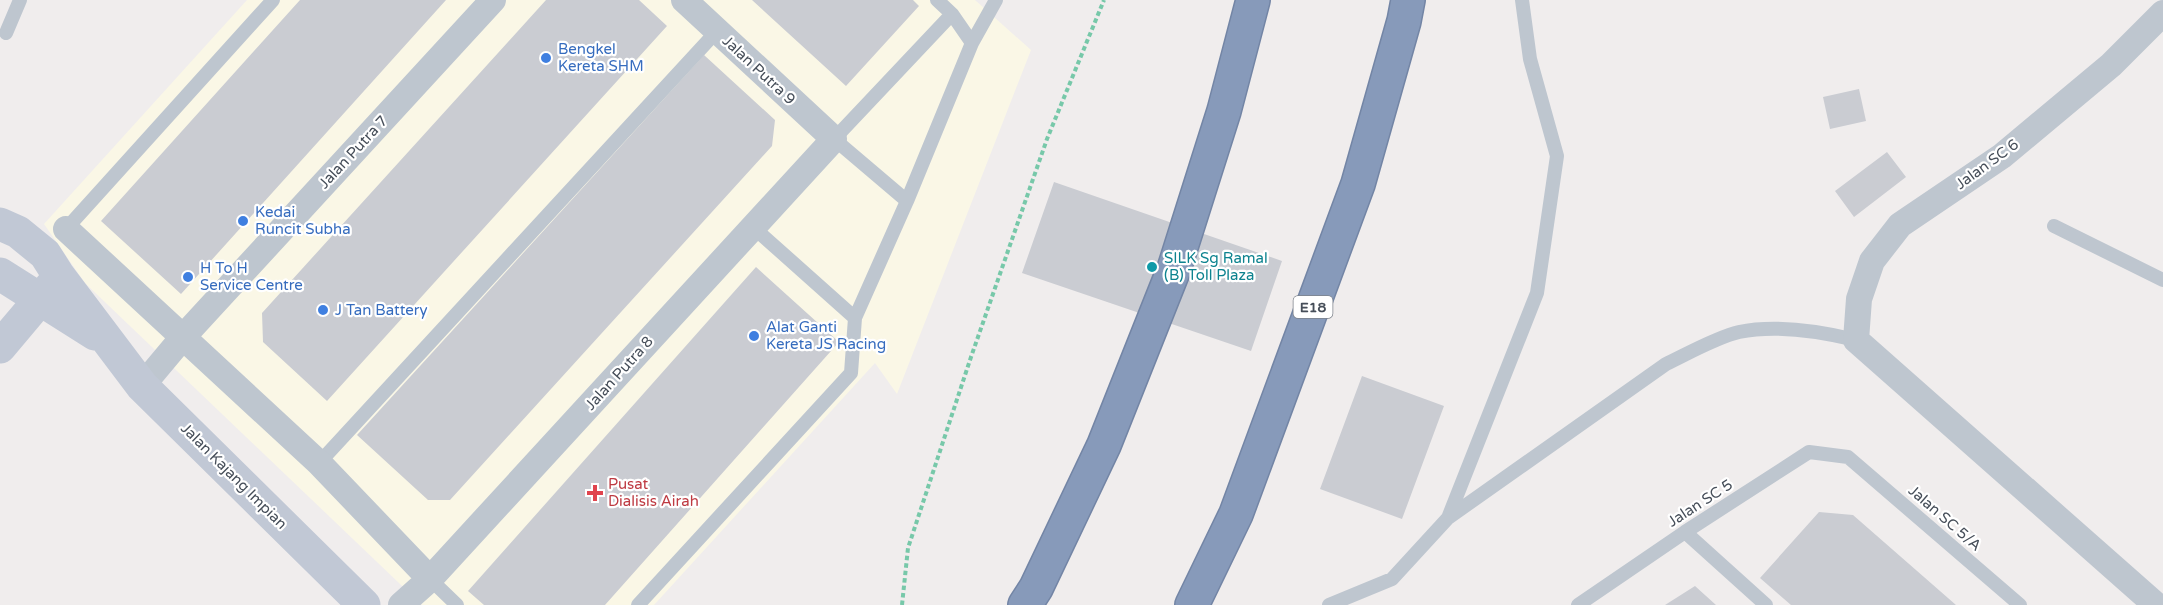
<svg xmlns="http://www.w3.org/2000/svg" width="2163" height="605" font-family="'Varela Round',sans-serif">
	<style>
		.commercial { fill: #faf7e6 }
		.building { fill: #caccd2 }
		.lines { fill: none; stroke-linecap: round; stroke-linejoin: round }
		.highway-casing { stroke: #7385a5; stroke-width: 36 }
		.path { stroke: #77c8a9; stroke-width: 4; stroke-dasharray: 4.5 3; stroke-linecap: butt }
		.lane { stroke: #bec6cf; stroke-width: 14 }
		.street { stroke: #bec6cf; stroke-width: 26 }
		.secondary { stroke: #c1c8d5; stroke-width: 33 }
		.highway { stroke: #879aba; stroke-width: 33 }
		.shop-dot { fill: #3f7fe0; stroke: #fff; stroke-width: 2 }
		.culture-dot { fill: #0f9aa8; stroke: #fff; stroke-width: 2 }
		.health-dot { fill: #e0444e; stroke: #fff; stroke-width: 2 }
		.labels { text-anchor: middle; stroke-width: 4.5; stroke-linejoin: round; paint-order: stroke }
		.shield { fill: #fff; stroke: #7e838b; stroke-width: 1.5 }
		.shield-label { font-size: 14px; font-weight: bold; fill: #464e59 }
		.shop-label { font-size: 15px; fill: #366cbe; stroke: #fff; text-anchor: start }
		.street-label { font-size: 15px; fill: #464e59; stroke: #fff }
		.culture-label { font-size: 15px; fill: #0d838f; stroke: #fff; text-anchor: start }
		.health-label { font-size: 15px; fill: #be3a42; stroke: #fff; text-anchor: start }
	</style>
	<rect width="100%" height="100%" fill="#f0eded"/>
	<path class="commercial" d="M247 0H975L1031 50 897 394 875 363 654 605H422L85 283 44 224Z"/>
	<path class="building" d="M300 0H446L181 294 101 221Z
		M546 0H639L667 26 327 401 263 342 262 313Z
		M752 0H913L919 6 846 86Z
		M704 55 775 120 772 146 450 500H428L357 435Z
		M1859 89 1866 121 1830 129 1823 97Z
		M1887 152 1906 177 1854 217 1835 191Z
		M1054 182 1282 261 1251 351 1022 273Z
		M756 267 839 342 605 605H484L468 591Z
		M1362 376 1444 406 1402 519 1320 489Z
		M1819 512 1853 515 1956 605H1791L1760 578Z
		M1695 586 1716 605H1665Z"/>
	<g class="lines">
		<defs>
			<path id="highway" d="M1025 605 1036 588 1104 445 1174 269 1224 111 1253 0
				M1192 605 1236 514 1358 184 1404 21 1408 0"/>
		</defs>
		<use href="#highway" class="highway-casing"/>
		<path class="path" d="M902 605 908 548 971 357 1047 139 1104 0"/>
		<path class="lane" d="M6 33 20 0
			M972 43 996 0
			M907 201 834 139 952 14
			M2054 226 2163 280
			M753 227 855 318 907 201 972 43 952 14 937 0
			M66 229 273 0
			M319 463 717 31
			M1448 518 1666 364C1687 354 1717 337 1739 332 1777 324 1819 331 1856 340
			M1685 532 1766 605
			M430 579 457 605
			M638 605 851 373 855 318
			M1329 605 1392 579 1448 518 1537 293 1557 156 1530 59 1522 0
			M1578 605 1685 532 1809 452 1848 457 2020 605"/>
		<path class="street" d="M66 229 319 463 430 579
			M142 386 183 337 493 0
			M401 605 430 579 834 139 684 0
			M2156 605 1856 340 1859 299 1872 261 1900 225 2002 156 2111 65 2163 13"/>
		<path class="secondary" d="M0 224 18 232 45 254 59 276 142 386 364 605
			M0 274 95 334
			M0 347 53 284"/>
		<use href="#highway" class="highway"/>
	</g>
	<g class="shop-dot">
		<circle cx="546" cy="58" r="6"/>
		<circle cx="243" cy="221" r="6"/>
		<circle cx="188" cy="277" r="6"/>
		<circle cx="323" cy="310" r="6"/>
		<circle cx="754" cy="336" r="6"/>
	</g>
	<circle class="culture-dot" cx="1152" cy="267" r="6"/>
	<path class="health-dot" d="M592 484h6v6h6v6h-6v6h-6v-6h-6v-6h6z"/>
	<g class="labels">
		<rect class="shield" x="1293.5" y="296" width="39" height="22" rx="4.5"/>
		<g class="shield-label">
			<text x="1313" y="312">E18</text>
		</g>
		<g class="shop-label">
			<text x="558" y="54">Bengkel<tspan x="558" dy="17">Kereta SHM</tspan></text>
			<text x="255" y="217">Kedai<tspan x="255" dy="17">Runcit Subha</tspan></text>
			<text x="200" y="273">H To H<tspan x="200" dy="17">Service Centre</tspan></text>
			<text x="335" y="315">J Tan Battery</text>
			<text x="766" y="332">Alat Ganti<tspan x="766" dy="17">Kereta JS Racing</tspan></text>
		</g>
		<g class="street-label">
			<text transform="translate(759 70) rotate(43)" y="5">Jalan Putra 9</text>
			<text transform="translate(353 152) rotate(-47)" y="5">Jalan Putra 7</text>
			<text transform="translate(1987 164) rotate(-36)" y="5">Jalan SC 6</text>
			<text transform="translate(619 373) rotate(-48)" y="5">Jalan Putra 8</text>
			<text transform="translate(234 476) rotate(45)" y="5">Jalan Kajang Impian</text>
			<text transform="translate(1700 503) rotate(-33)" y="5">Jalan SC 5</text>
			<text transform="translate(1945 518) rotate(41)" y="5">Jalan SC 5/A</text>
		</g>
		<g class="culture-label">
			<text x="1164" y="263">SILK Sg Ramal<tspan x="1164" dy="17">(B) Toll Plaza</tspan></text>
		</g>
		<g class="health-label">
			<text x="608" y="489">Pusat<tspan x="608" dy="17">Dialisis Airah</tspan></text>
		</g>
	</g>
</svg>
